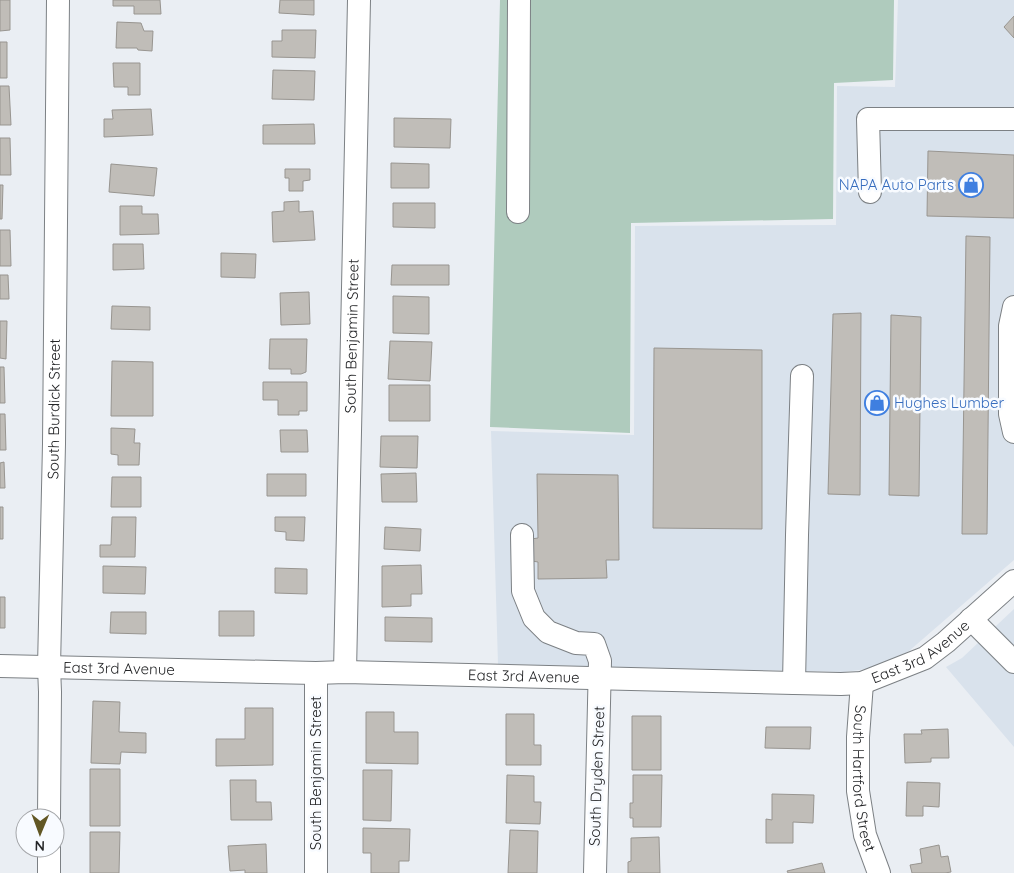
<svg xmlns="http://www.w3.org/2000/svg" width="1014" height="873" font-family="Quicksand,sans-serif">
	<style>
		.built { fill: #d9e2ec }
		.green { fill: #afcbbd }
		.building { fill: #c0bdb8; stroke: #989590 }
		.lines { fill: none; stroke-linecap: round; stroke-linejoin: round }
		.minor-casing { stroke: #7c8084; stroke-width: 24 }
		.minor { stroke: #fff; stroke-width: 22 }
		.labels { text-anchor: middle; stroke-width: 5; stroke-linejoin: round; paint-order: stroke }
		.shop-label { font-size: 15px; fill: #366cbe; stroke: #f8fbff; text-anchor: end }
		.street-label { font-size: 15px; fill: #252628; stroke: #f8fbff }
	</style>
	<rect width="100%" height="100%" fill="#eaeef3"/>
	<path class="built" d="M898 0H1014V560L909 651 881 667 844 672 498 664 491 431 634 435 635 226 836 225 837 86 895 87Z
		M1014 609V747L946 667 962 658Z"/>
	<path class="green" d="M500 0H894L893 80 834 83 833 219 631 223 630 433 490 427Z"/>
	<path class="building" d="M0 0H10V30L0 31Z
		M113 0H160L161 14H134V6H113Z
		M280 0H314V15L279 13Z
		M1014 16V38L1004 27Z
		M117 22 141 23 144 31H153L152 51 138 50 137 48H116Z
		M282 30H316L315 58 272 57V41H282Z
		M0 42H7V78H0Z
		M113 63H140V95H128V87H114Z
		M273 70 315 71 314 100 272 99Z
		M0 86H9L11 125H0Z
		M151 109 153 135 104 137V119H113L112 110Z
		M394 118 451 119 450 148 394 147Z
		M314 124 315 144H263V125Z
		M0 138H10L11 175H0Z
		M928 151 1014 155V218L927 216Z
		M391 163 429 164V188H391Z
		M111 164 157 168 154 196 109 192Z
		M285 169H310V180L303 181V191H289V178H285Z
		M0 185H3L2 219H0Z
		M299 201V212L313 211 315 240 273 242 272 212 284 211V202Z
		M393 203H435V228L393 227Z
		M120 206H142V214H158L159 234 120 235Z
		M0 230H10L11 266H0Z
		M966 236 990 237 987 534H962Z
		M113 244H143L144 269 113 270Z
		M221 253 256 254 255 278 221 277Z
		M392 265H449V285H391Z
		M0 275H8L9 299H0Z
		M309 292 310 324 281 325 280 293Z
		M393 296 429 297V334L393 333Z
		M112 306 150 307V330L111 329Z
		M861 313 860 495 828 494 833 314Z
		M891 315 921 317 919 496 889 495Z
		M0 321H7L6 359 0 358Z
		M270 339H307L306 372 301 374H291V369H269Z
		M390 341 432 342 430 381 388 379Z
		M654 348 762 350V529L653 528Z
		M112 361 153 362V416H111Z
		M0 367H4L5 403H0Z
		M263 382H307V411H299V415H278V400H263Z
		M389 385H430V421H389Z
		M0 414H5L6 450H0Z
		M111 428 135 429 134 443H140L139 465H118V455L111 454Z
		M280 430H307L308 452H281Z
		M381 436H418L417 468 380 467Z
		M4 462 5 488H0V463Z
		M416 473 417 502H382L381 474Z
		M267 474H306V496H267Z
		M537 474 618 475 619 560H606L607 578 538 579V562L532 561 531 539 538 538Z
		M112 477H141V507H111Z
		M0 507H3V539H0Z
		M112 517H136L135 557H100V545H111Z
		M275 517H305L304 541 286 540V532L275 531Z
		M385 527 421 529 420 551 384 549Z
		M421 565 422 594H411V606L382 607V566Z
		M103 566 146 567 145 594 103 593Z
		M275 568 307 569V594L275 593Z
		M0 597H5V628H0Z
		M219 611H254V636H219Z
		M111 612H146V634L110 633Z
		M385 617 432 618V642L385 641Z
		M93 701 120 702 119 732 146 733V753L121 752 120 764 91 763Z
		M245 708H273V765L216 766V739H245Z
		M366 712H394V732H418V764L366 763Z
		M506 714H534V745H541V765H506Z
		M632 716H661V770H632Z
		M766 727H811L810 749 765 748Z
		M948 729 949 758H931V762L905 763 904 734H922L921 730Z
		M90 769H120V826H90Z
		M363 770H392L391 821 363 820Z
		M507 775 534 776V802H541L540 824 506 823Z
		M633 775H662L661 827H633V818H630V803H633Z
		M230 780H256V802H271L272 820H231Z
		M907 782 940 783 939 807 923 806V816H906Z
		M772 794 814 795 813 823 793 822V843H766V819L772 820Z
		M363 828 410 829 409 861H399V873H371V853H363Z
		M510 830 538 831 537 873H508Z
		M90 832H120L119 873H90Z
		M659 837 660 873H628V862L631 861V838Z
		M266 844 267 873H245V870L230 871 228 846Z
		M939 845 941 857 948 856 951 872 945 873H912L910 865 922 863 920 849Z
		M822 863 825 873H788L787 871Z"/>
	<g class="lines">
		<defs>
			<g id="minor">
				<path d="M870 192 868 119H1014"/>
				<path d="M518 212 519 0"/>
				<path d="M1014 307 1010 326V414L1014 432"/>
				<path d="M522 535 523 591 534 618 548 632 576 643 594 644 600 661 595 873"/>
				<path d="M971 619 1014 662"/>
				<path id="s1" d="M0 666 316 673 345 672 794 683 841 684 862 683 925 658 946 642 1014 581"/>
				<path id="s2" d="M345 672 359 0"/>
				<path d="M316 673V873"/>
				<path d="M794 683 797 535 802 376"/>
				<path id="s3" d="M862 683 858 737V791L865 835 879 873"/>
				<path id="s4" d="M49 818 50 692 49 667 54 444 58 0"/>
				<path d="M49 873V848"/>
			</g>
		</defs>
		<use href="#minor" class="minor-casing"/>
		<use href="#minor" class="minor"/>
	</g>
	<defs>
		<symbol id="shop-ring" viewBox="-11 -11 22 22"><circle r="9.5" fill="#f8fbff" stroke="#3f7fe0" stroke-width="1.5"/><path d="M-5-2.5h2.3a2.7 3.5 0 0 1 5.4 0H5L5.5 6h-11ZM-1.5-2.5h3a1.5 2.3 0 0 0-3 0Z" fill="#3f7fe0"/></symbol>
	</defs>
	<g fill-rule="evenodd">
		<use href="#shop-ring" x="957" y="171" width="28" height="28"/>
		<use href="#shop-ring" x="863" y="389" width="28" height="28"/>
	</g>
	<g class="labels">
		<g class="shop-label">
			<text x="954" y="190">NAPA Auto Parts</text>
			<text x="894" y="408" text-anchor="start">Hughes Lumber</text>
		</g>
		<g class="street-label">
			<text dy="5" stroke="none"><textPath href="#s2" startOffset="336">South Benjamin Street</textPath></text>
			<text dy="5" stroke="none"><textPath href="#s4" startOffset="409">South Burdick Street</textPath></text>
			<text dy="5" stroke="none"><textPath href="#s1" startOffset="929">East 3rd Avenue</textPath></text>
			<text dy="5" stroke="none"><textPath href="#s1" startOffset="119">East 3rd Avenue</textPath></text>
			<text dy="5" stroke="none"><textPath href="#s1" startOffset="524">East 3rd Avenue</textPath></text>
			<text transform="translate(316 773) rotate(-90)" y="5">South Benjamin Street</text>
			<text transform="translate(597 776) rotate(-88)" y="5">South Dryden Street</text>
			<text dy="5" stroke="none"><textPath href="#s3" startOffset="96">South Hartford Street</textPath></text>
		</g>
	</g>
	<g transform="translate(40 833) rotate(181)"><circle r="24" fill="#f8fbff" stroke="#a4a6a9"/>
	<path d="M0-4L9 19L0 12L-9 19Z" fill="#625724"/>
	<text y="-8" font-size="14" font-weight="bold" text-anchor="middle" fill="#252628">N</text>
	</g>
</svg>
